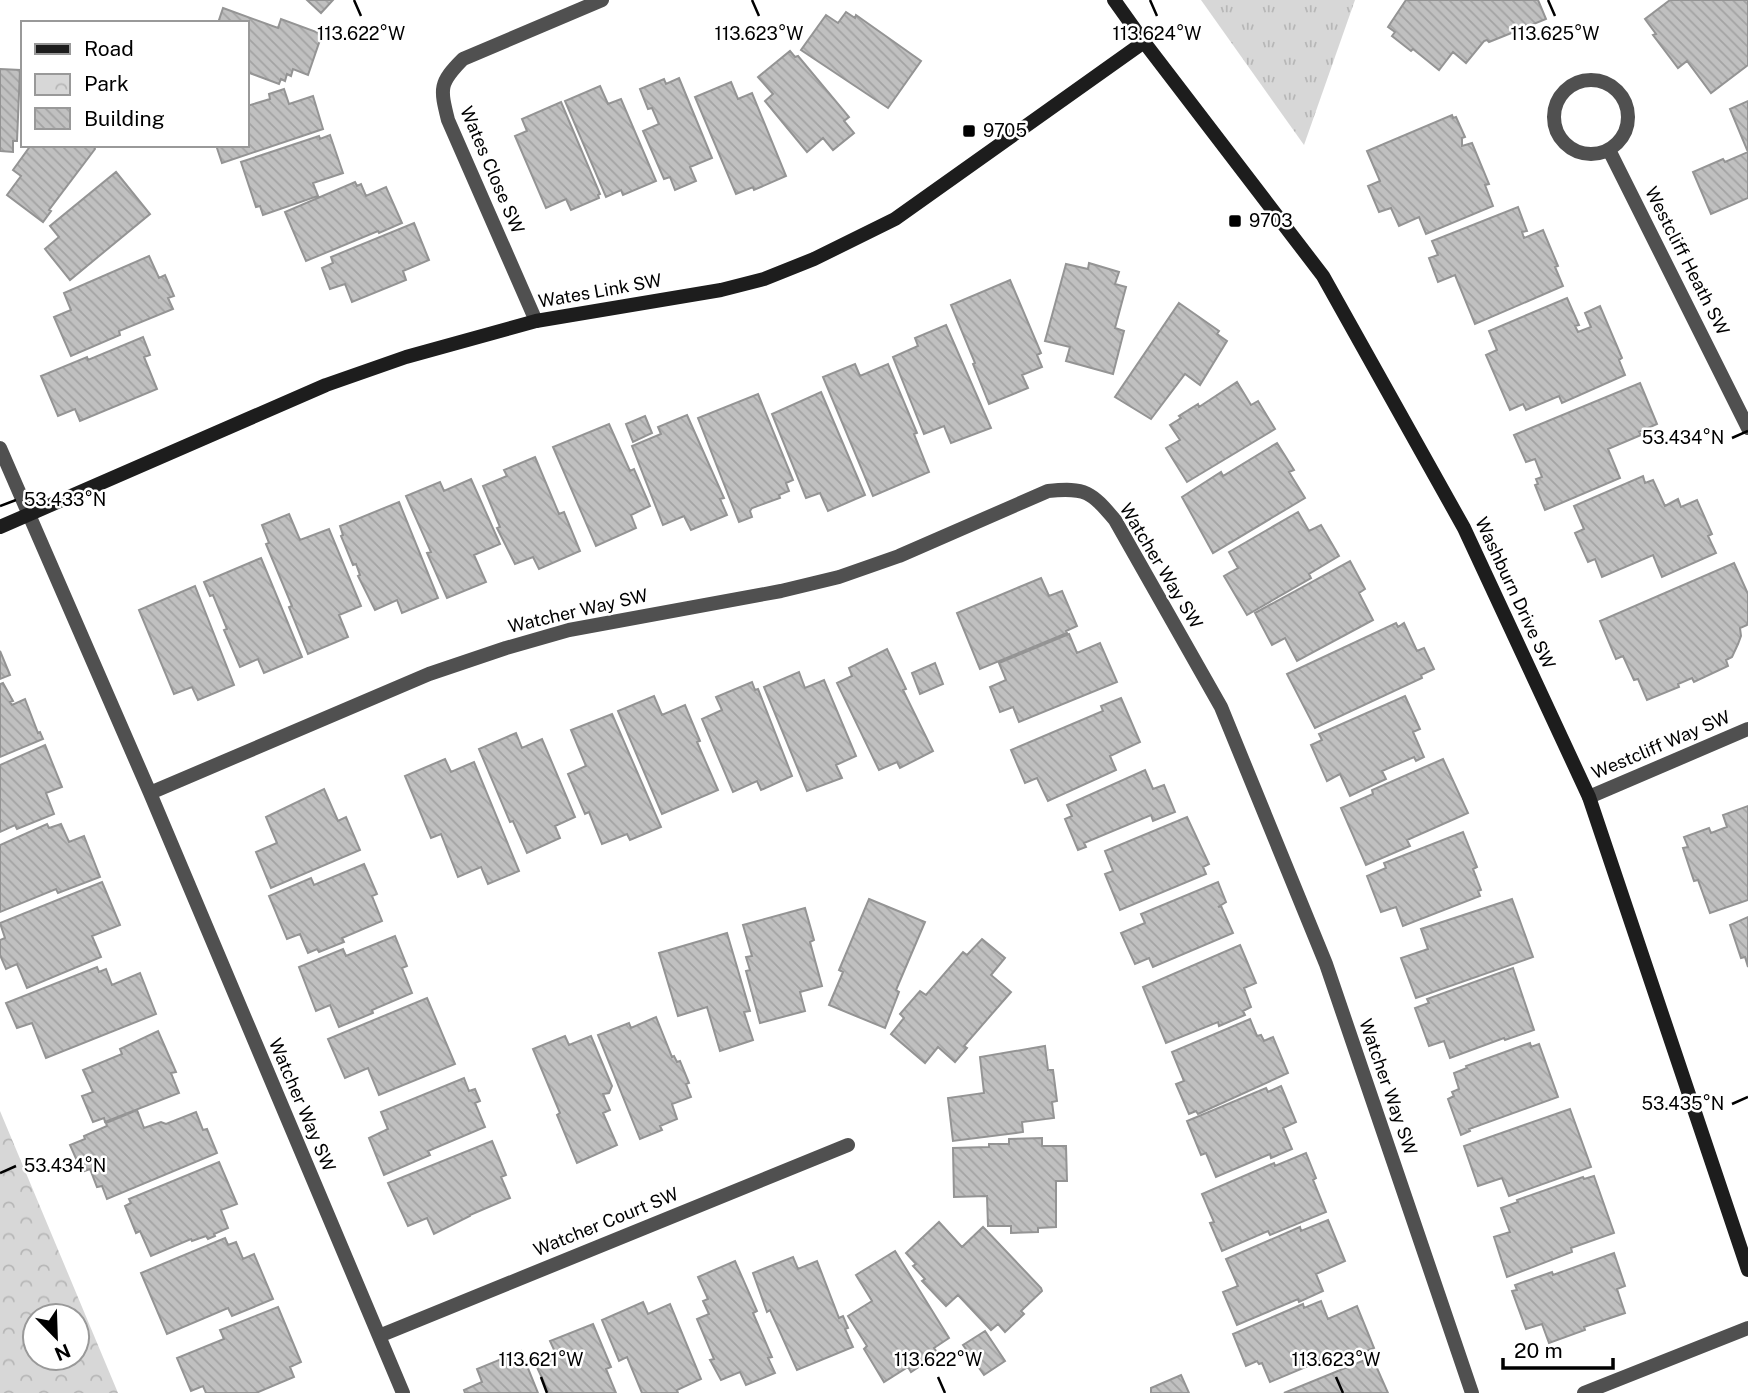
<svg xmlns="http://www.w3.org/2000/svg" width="1748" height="1393" font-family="'Public Sans',sans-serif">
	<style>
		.grass { fill: url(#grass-tufts) }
		.park { fill: url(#park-crowns); fill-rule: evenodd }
		.building { fill: url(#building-back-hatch); stroke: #949494; stroke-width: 2 }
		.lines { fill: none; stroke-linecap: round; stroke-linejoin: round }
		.street { stroke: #505050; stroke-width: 14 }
		.secondary { stroke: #1d1d1d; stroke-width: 14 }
		.ticks { fill: none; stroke: #000; stroke-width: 2.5 }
		.poi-dot { fill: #000; stroke: #fff; stroke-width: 2.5 }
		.labels { text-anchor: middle; stroke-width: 5; stroke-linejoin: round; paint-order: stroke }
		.poi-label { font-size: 18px; fill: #000; stroke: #fff; text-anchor: start }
		.street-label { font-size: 18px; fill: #000; stroke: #fff }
		.ticks-label { font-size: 18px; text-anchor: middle; fill: #000; stroke: #fff; stroke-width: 5; stroke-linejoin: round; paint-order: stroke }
	</style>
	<defs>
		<pattern id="grass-tufts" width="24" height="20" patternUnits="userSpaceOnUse" patternTransform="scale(1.75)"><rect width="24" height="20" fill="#d7d7d7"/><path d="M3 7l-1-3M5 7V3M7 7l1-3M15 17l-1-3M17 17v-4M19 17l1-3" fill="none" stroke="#b7b7b7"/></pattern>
		<pattern id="park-crowns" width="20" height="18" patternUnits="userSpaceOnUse" patternTransform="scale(1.75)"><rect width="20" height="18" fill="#d7d7d7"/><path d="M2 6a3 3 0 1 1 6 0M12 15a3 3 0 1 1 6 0" fill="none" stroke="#b7b7b7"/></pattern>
		<pattern id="building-back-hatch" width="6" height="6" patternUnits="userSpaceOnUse" patternTransform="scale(1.75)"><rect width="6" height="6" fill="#c0c0c0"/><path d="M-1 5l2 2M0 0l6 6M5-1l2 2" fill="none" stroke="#a3a3a3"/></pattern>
	</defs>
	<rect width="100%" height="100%" fill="#fff"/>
	<path class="grass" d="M1201 0H1355L1304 145Z"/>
	<path class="park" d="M0 1111 118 1393H0ZM35 1316H77V1358H35Z"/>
	<path class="building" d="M307 0H333L321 13Z
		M1406 0H1538L1546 19 1489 42 1487 40 1484 41 1466 63 1453 52 1439 70 1413 49 1411 51 1392 36 1395 32 1388 27Z
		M1670 0H1748V65L1711 93 1687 61 1678 68 1653 35 1656 34 1645 19Z
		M223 8 278 28 281 19 322 34 308 75 293 69 291 76 287 74 285 81 281 79 279 84 247 72V23H218Z
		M846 12 855 18 856 15 921 61 888 108 801 50 826 15 838 23Z
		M790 51 795 57 798 56 849 117 844 121 854 133 833 150 823 138 807 152 765 101 773 94 758 77Z
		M0 69 20 70 17 141H13V152L0 151Z
		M679 78 712 158 690 167 696 181 675 190 670 177 664 179 643 131 659 124 652 108 648 109 640 89 664 79 666 84Z
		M731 82 738 99 752 93 786 176 754 190 753 187 736 194 695 97Z
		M600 86 608 104 621 99 656 181 623 195 621 190 606 197 565 101Z
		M284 89 289 104 313 96 323 129 222 163 216 145H247V106L270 99 269 94Z
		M1748 101V152L1730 109Z
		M561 102 600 194 598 195 599 198 571 210 566 199 546 208 515 136 527 131 522 119Z
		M1452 115 1453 118 1456 117 1465 137 1462 138V146L1472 143 1489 184 1485 185 1493 206 1426 234 1419 217 1399 226 1391 208 1379 212 1368 186 1380 181 1367 151Z
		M330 135 343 173 313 183 318 196 263 215 260 206 256 207 241 162 319 136 320 139Z
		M31 145H93L95 149 49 210 51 211 43 222 7 195 21 176 13 170Z
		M1748 152V198L1711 214 1693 172 1723 159 1725 162Z
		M116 172 150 214 70 280 45 249 59 237 50 226Z
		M355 182 357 186 361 184 366 196 386 187 402 223 379 233 378 231 306 261 285 212Z
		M1518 207 1527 231 1522 232 1524 238 1543 230 1558 266 1555 267 1563 286 1475 324 1455 275 1438 282 1429 258 1438 255 1432 241Z
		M414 223 429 260 403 271 406 280 352 302 345 284 330 289 322 268 333 263 331 257Z
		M149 256 159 278 165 275 174 296 168 298 173 309 119 331 120 335 71 356 54 317 71 310 64 293Z
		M1089 263 1119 272 1115 284 1126 287 1115 328 1124 331 1113 374 1066 361 1070 347 1045 341 1066 264 1088 269Z
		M1010 280 1041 353 1037 355 1042 367 1022 375 1028 388 989 404 973 364 975 363 951 305Z
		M1567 298 1579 325 1575 326 1578 332 1591 327 1585 313 1600 306 1622 358 1619 360 1625 375 1562 403 1559 396 1526 410 1523 404 1510 410 1486 355 1497 350 1489 331Z
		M1179 303 1219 331 1217 334 1227 341 1200 385 1185 374 1151 419 1115 397Z
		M946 325 991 428 951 443 944 426 924 434 893 357 918 346 915 338Z
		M143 337 150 355 144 357 157 389 80 421 75 409 58 416 41 376 87 357 88 360Z
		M855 364 860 376 888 364 917 433 914 434 929 472 873 496 823 377Z
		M1237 382 1251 405 1258 401 1275 429 1187 482 1166 448 1180 440 1170 425 1181 418 1179 416 1198 404 1199 407Z
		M1640 383 1657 424 1639 432 1641 435 1608 449 1620 478 1545 510 1535 485 1538 484 1536 479 1542 477 1535 459 1526 462 1514 435Z
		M821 392 865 495 828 511 820 493 806 498 772 414Z
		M758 394 793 480 786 483 789 491 779 495 780 498 752 508 750 511 752 517 739 522 698 418Z
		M687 415 724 498 720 499 727 515 691 530 684 516 663 525 632 446 661 434 658 427Z
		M645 416 652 433 633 442 626 424Z
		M609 424 630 471 634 469 650 506 631 515 636 528 596 546 553 447Z
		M1277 443 1294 470 1289 472 1305 498 1213 553 1182 497 1221 472 1223 476Z
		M535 457 559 514 564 512 580 551 539 569 533 557 515 564 497 528 500 527 483 486 507 476 504 470Z
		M1643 476 1645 483 1653 480 1665 506 1678 499 1681 507 1697 500 1712 534 1708 536 1716 553 1662 577 1653 555 1602 577 1595 559 1588 562 1575 533 1584 529 1574 506Z
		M471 479 500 544 474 555 486 582 447 598 427 553 431 552 406 496 440 482 444 491Z
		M399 502 438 598 402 613 397 600 375 610 358 576 360 575 356 564 353 565 341 536 343 535 340 526Z
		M1298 512 1309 531 1321 525 1339 556 1309 574 1311 578 1247 615 1224 576 1238 568 1229 552Z
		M289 514 300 540 329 529 361 606 339 615 348 637 308 654 289 607 292 606 266 544 269 543 262 525Z
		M261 558 302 657 264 673 258 659 240 667 224 630 227 629 213 595 210 596 204 582Z
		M1350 561 1365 589 1359 593 1373 620 1297 661 1285 638 1272 645 1255 613Z
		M1734 563 1748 594V621L1747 625 1740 628 1741 636 1738 644 1732 657 1726 660 1728 666 1694 682 1692 678 1678 684 1679 687 1647 700 1638 679 1634 680 1623 656 1616 659 1600 621Z
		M1041 578 1049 596 1062 591 1077 626 1066 631 1067 633 980 669 957 613Z
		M195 586 234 685 198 700 192 687 174 694 139 610Z
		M1396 623 1398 627 1404 623 1417 651 1424 648 1434 669 1421 675 1422 678 1315 728 1287 674Z
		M1069 634 1077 653 1100 643 1117 682 1019 722 1013 707 1000 712 990 687 1006 680 999 663Z
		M887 649 906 689 903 690 933 751 900 768 897 762 879 770 837 683 852 676 849 668Z
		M0 651 10 675 0 679Z
		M935 663 943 684 920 694 912 673Z
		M799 672 805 688 824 680 856 756 836 765 842 778 807 791 764 687Z
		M752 682 755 690 758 689 792 776 761 790 757 781 733 792 702 719 722 710 716 697Z
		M3 683 13 701 10 702 12 705 25 699 38 733 40 732 43 739 0 757V684Z
		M654 696 662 715 685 705 700 741 697 742 718 790 662 814 618 711Z
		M1405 696 1420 729 1413 732 1424 757 1416 761 1414 757 1382 771 1386 779 1350 796 1340 774 1327 781 1311 745 1322 740 1319 734Z
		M1121 698 1140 742 1110 756 1116 770 1048 801 1037 778 1025 783 1011 750 1103 711 1101 706Z
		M612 714 661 827 630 840 627 834 602 844 589 812 585 814 568 774 586 766 571 730Z
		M516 733 522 748 542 739 575 817 555 826 560 838 527 853 513 821 510 822 479 749Z
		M45 745 62 787 46 793 54 814 17 829 15 825 0 832V765Z
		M445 759 451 772 474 762 519 871 488 884 481 867 458 877 441 834 431 838 405 776Z
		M1443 759 1468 813 1407 840 1410 846 1366 865 1341 808 1373 794 1372 790Z
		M1145 770 1153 789 1164 785 1175 812 1153 821 1151 815 1084 843 1086 847 1078 850 1065 819 1072 816 1067 805Z
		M324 789 338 821 346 817 360 850 271 888 256 852 277 843 266 817Z
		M1748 806V900L1710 913 1698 880 1694 881 1683 848 1688 847 1684 837 1709 828 1711 833 1727 827 1723 815Z
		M1187 817 1209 864 1203 867 1206 874 1120 910 1105 874 1113 871 1105 851Z
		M47 824 49 828 61 824 69 842 84 836 100 877 58 893 56 889 0 912V845Z
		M1463 832 1477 867 1473 869 1481 890 1478 891 1480 896 1403 926 1396 907 1381 912 1367 876 1386 868 1384 863Z
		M364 864 377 894 372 896 382 921 342 938 344 942 319 952 317 949 308 953 300 934 287 939 269 896 311 878 314 885Z
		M102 882 120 925 92 936 101 957 27 988 17 964 6 969 0 955V940L5 938 0 923Z
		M1218 882 1226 902 1218 907 1221 906 1233 933 1153 967 1149 958 1135 964 1121 933 1145 923 1141 914Z
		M869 899 925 922 896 990 899 992 885 1028 829 1005 843 972 839 970Z
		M1512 899 1533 957 1416 998 1401 958 1428 949 1421 929Z
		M805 908 814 940 810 942 822 986 800 992 805 1011 760 1023 746 971 750 970 746 957 752 956 743 925Z
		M1748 917V967L1745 957 1741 958 1730 925Z
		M727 933 750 1011 744 1012 753 1040 720 1051 707 1007 678 1016 659 953Z
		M395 936 407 966 402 968 412 993 372 1010 373 1013 339 1027 330 1005 316 1011 299 967 343 949 346 956Z
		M982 939 1005 958 991 975 1011 992 964 1046 967 1048 955 1062 938 1047 925 1063 891 1034 904 1018 900 1014 920 991 926 995 963 952 967 955Z
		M1240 945 1256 983 1244 988 1251 1007 1243 1011 1245 1015 1219 1026 1218 1022 1166 1043 1143 987Z
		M97 967 99 972 106 969 112 985 140 973 156 1014 46 1058 32 1023 17 1028 6 1003Z
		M1513 968 1534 1030 1505 1040 1504 1038 1450 1058 1444 1041 1429 1046 1415 1008 1429 1003 1427 999Z
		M427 998 455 1064 379 1095 368 1068 345 1078 328 1039Z
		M656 1017 672 1057 674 1056 677 1062 680 1061 689 1083 686 1084 691 1097 672 1104 677 1119 660 1126 662 1130 640 1139 598 1035 629 1023 631 1028Z
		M1250 1019 1257 1036 1261 1035 1264 1041 1273 1037 1288 1073 1198 1114 1196 1111 1189 1114 1176 1084 1184 1081 1172 1052Z
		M158 1031 176 1072 171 1073 179 1093 105 1122 104 1118 93 1122 82 1096 93 1092 83 1070 122 1054 120 1049Z
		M565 1036 569 1045 591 1036 612 1086 609 1093 603 1094 610 1110 603 1113 617 1145 577 1163 557 1115 560 1113 533 1049Z
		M1530 1043 1531 1047 1539 1044 1558 1097 1469 1129 1470 1131 1461 1135 1448 1099 1454 1096 1452 1092 1459 1089 1454 1073 1467 1068 1466 1066Z
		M1045 1046 1048 1070H1053L1057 1101 1052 1102 1054 1118 1022 1122 1023 1132 953 1141 948 1098 984 1093 980 1057Z
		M464 1078 469 1091 475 1089 480 1101 475 1103 485 1127 428 1151 430 1155 384 1175 369 1138 388 1129 381 1112Z
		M1281 1086 1296 1122 1283 1128 1292 1149 1271 1158 1270 1154 1216 1177 1206 1153 1201 1155 1187 1121 1266 1088 1268 1092Z
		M1570 1109 1591 1167 1509 1196 1502 1178 1478 1186 1464 1146Z
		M137 1110 144 1128 161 1122 166 1124 196 1112 203 1130 207 1129 217 1153 107 1199 102 1186 97 1187 90 1169 82 1172 70 1145 85 1139 84 1136 107 1126 106 1123Z
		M1042 1138V1146H1066L1067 1181H1056V1227L1038 1228V1232L1011 1233V1226H988L987 1196 954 1197 953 1148 989 1147V1144H1009V1139Z
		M492 1141 506 1175 501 1177 510 1198 470 1215V1216L434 1234 427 1218 408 1226 388 1183Z
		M1306 1153 1316 1178 1313 1180 1326 1212 1270 1235 1268 1231 1222 1251 1210 1223 1214 1222 1202 1194 1274 1163 1275 1166Z
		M219 1162 237 1204 221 1210 228 1228 214 1234 215 1236 208 1239 206 1236 192 1241 191 1239 151 1256 140 1231 136 1233 125 1206 131 1203 129 1199Z
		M1594 1176 1614 1233 1571 1248 1572 1252 1507 1277 1494 1237 1510 1232 1501 1208 1518 1202 1517 1200 1583 1177 1584 1179Z
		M1328 1220 1345 1261 1316 1274 1323 1291 1299 1302 1298 1299 1237 1325 1223 1292 1238 1286 1226 1259 1300 1227 1301 1231Z
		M939 1222 962 1247 983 1227 1041 1288 1042 1291 1021 1311 1024 1314 1005 1332 998 1324 991 1330 958 1295 946 1306 922 1281 925 1279 913 1266 916 1264 906 1253Z
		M225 1238 228 1245 236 1242 243 1259 254 1254 273 1299 232 1316 228 1308 167 1334 141 1273Z
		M895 1251 949 1338 934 1348 938 1354 911 1372 908 1367 884 1382 864 1349 867 1346 848 1316 872 1301 856 1275Z
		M1614 1253 1625 1286 1617 1289 1625 1313 1584 1327 1585 1330 1549 1343 1542 1324 1526 1329 1512 1291 1517 1290 1515 1285 1552 1272 1553 1275Z
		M793 1257 798 1269 817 1261 839 1318 843 1316 848 1328 845 1329 853 1347 797 1370 770 1310 767 1312 753 1273Z
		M735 1261 757 1311 753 1313 772 1357 768 1358 775 1373 746 1385 740 1372 721 1380 710 1360 714 1359 697 1319 709 1314 703 1301 708 1299 698 1277Z
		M1321 1301 1328 1319 1357 1306 1374 1348 1330 1366 1327 1358 1270 1382 1262 1363 1259 1364 1257 1361 1246 1366 1233 1334 1303 1304 1304 1308Z
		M643 1302 648 1314 670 1304 701 1379 677 1390 678 1393H642L627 1357 619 1361 602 1320Z
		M278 1307 301 1362 290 1367 294 1377 256 1393H206L203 1386 191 1391 177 1358 224 1339 220 1330Z
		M593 1324 611 1367 606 1369 616 1393H549L535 1363 556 1354 550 1341Z
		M985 1331 1005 1361 984 1375 963 1345Z
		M521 1351 538 1393H465L464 1390 482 1382 477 1369Z
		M1372 1357 1388 1393H1284Z
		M1181 1375 1189 1393H1151V1388Z"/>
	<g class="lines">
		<path class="street" d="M1554 117a37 37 0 1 1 74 0a37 37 0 1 1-74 0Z
			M1609 150 1748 428
			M536 321 448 120C440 88 439 83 463 59L602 0
			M0 448 150 793 403 1393
			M150 793 429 674 506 648 569 630 781 591 839 577 899 556 1048 491C1086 487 1091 492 1115 520L1221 707 1326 964 1472 1393
			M1589 797 1748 729
			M379 1336 848 1145
			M1584 1393 1748 1328"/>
		<path class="secondary" d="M1114 0 1144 42 1323 276 1464 528 1589 797 1748 1270
			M0 527 326 385 406 357 536 321 721 290 764 279 814 259 895 219 1144 42"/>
	</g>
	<path class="ticks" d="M354 0 361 16M752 0 759 16M1150 0 1157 16M1548 0 1555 16M1732 438 1748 431M0 506 16 500M1732 1104 1748 1097M0 1173 16 1166M541 1377 547 1393M938 1377 945 1393M1336 1377 1343 1393"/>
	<g class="poi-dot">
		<rect x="962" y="124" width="14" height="14" rx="3.5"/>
		<rect x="1228" y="214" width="14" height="14" rx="3.5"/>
	</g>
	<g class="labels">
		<g class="poi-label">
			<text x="983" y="137">9705</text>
			<text x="1249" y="227">9703</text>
		</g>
		<g class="street-label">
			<text transform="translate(492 170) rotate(67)" y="6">Wates Close SW</text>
			<text transform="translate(1687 261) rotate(63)" y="6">Westcliff Heath SW</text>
			<text transform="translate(600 291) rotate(-10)" y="6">Wates Link SW</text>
			<text transform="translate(1161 566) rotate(59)" y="6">Watcher Way SW</text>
			<text transform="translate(1515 593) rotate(65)" y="6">Washburn Drive SW</text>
			<text transform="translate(578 611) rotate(-13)" y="6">Watcher Way SW</text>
			<text transform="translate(1661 745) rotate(-23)" y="6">Westcliff Way SW</text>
			<text transform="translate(1388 1087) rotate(71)" y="6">Watcher Way SW</text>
			<text transform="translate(302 1105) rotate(67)" y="6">Watcher Way SW</text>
			<text transform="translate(606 1222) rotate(-22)" y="6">Watcher Court SW</text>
		</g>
	</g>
	<g class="ticks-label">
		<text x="361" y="40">113.622°W</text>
		<text x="759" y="40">113.623°W</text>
		<text x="1157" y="40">113.624°W</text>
		<text x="1555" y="40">113.625°W</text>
		<text x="1683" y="444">53.434°N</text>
		<text x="65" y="506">53.433°N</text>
		<text x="1683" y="1110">53.435°N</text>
		<text x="65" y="1172">53.434°N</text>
		<text x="541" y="1366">113.621°W</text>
		<text x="938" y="1366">113.622°W</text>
		<text x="1336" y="1366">113.623°W</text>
	</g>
	<rect x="21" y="21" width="228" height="126" fill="#ffffff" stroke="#999999" stroke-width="2"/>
	<rect x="35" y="44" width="35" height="10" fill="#1d1d1d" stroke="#999999" stroke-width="2"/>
	<text x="84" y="56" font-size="21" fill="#000000">Road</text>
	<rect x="35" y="74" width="35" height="21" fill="url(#park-crowns)" stroke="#999999" stroke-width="2"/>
	<text x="84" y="91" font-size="21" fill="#000000">Park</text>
	<rect x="35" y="108" width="35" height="21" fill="url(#building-back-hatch)" stroke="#999999" stroke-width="2"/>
	<text x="84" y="126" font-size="21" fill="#000000">Building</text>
	<g transform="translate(56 1337) rotate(157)"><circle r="33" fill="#ffffff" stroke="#999999" stroke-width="2"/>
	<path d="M0-5L12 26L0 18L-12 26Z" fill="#000000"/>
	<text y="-10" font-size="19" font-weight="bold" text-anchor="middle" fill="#000000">N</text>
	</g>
	<path d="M1503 1358v10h110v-10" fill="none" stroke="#000000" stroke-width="3.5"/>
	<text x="1514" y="1358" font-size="21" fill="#000000" stroke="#ffffff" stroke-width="5" paint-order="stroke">20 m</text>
</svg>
